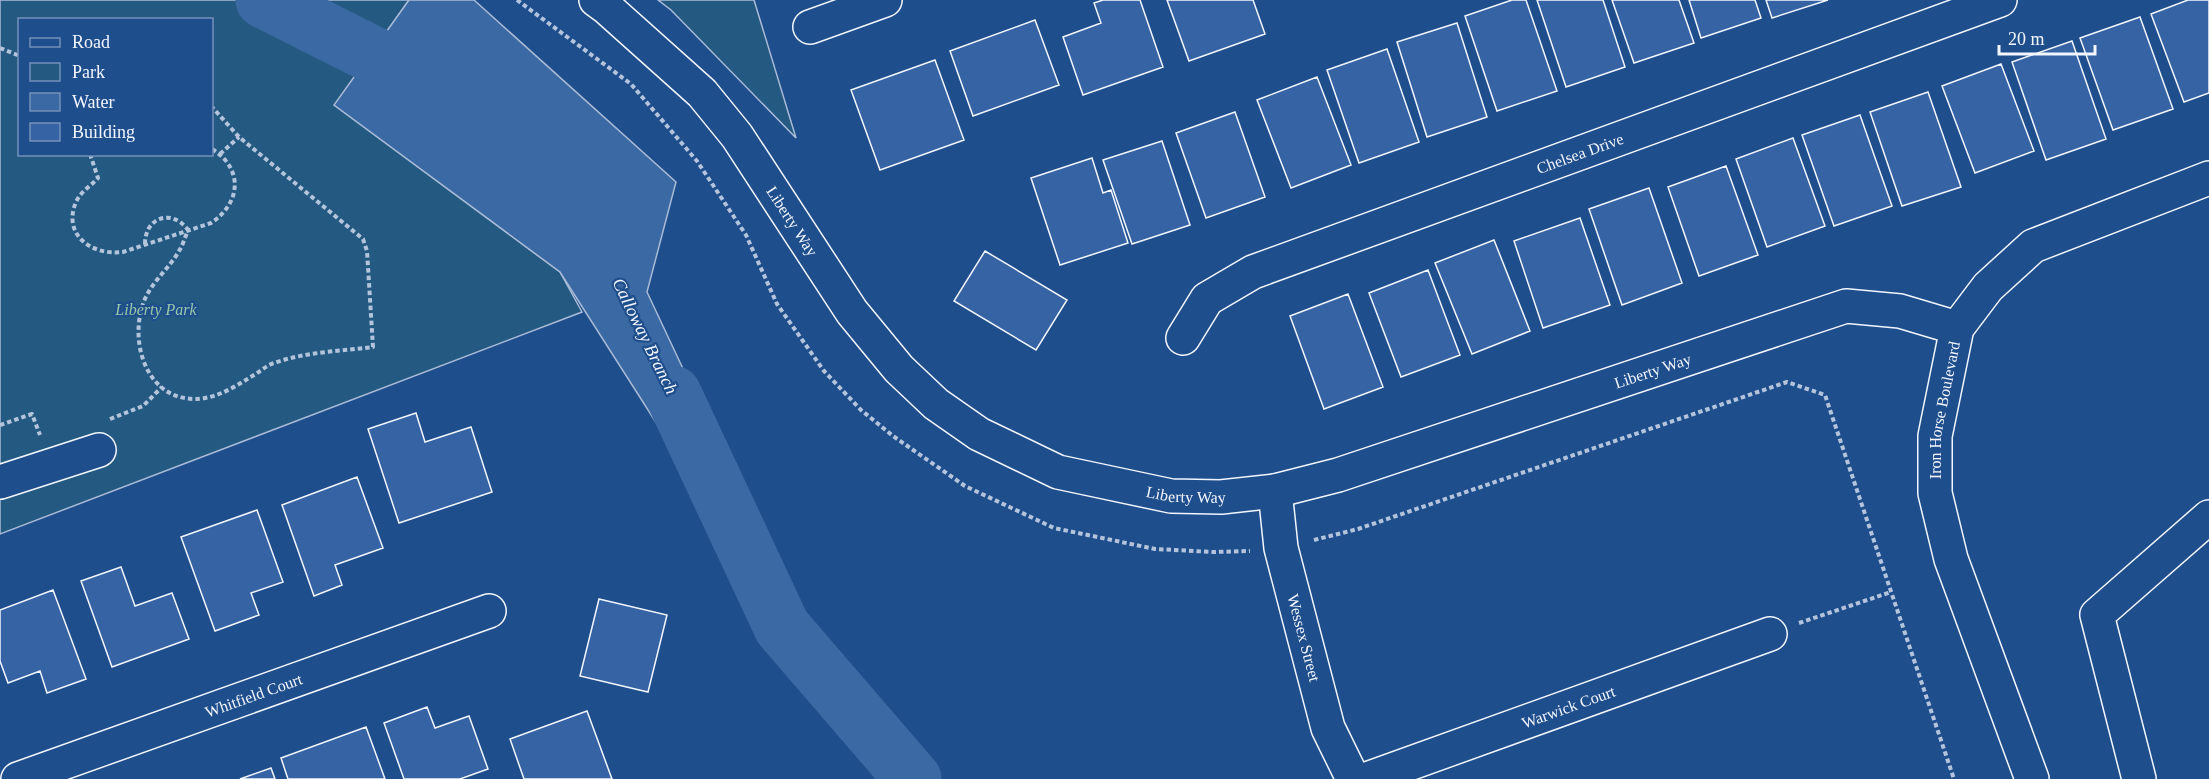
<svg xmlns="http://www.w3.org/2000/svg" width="2209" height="779" font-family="Georgia,serif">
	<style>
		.green { fill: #245a82; stroke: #a8bbd7; stroke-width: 1.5; fill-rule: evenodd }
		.water { fill: #3b69a3; stroke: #a8bbd7; stroke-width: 1.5 }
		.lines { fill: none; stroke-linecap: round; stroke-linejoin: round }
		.river { stroke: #3b69a3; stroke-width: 57 }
		.building { fill: #3563a3; stroke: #f2f6ff; stroke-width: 1.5 }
		.minor-casing { stroke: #f2f6ff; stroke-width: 36 }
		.path { stroke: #b3c4dc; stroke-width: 4; stroke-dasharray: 4.5 3; stroke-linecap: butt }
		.minor { stroke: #1f4e8c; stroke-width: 33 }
		.labels { text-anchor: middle; stroke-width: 4.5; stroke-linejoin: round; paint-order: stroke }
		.street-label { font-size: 16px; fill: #f2f6ff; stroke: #1f4e8c }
		.park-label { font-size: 16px; font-style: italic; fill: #97c8a6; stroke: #1f4e8c }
		.water-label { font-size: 18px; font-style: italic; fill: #f2f6ff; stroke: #1f4e8c }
	</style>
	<rect width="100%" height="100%" fill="#1f4e8c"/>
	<path class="green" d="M0 0H409L335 105 560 272 582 312 0 534ZM20 20H212V154H20Z
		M658 0H754L796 138 671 10Z"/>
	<path class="water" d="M409 0H474L676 182 647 292 724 456 687 471 560 272 334 105Z"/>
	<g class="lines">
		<path class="river" d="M264 0 441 89
			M673 394 782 627 913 779"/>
	</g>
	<path class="building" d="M1103 0H1140L1163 67 1083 95 1063 37 1101 23 1094 3Z
		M1167 0H1253L1265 34 1189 61Z
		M1512 0H1526L1557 91 1497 111 1465 16Z
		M1537 0H1603L1625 67 1566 87Z
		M1612 0H1679L1694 43 1634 63Z
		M1689 0H1755L1761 18 1701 38Z
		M1766 0H1828L1772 18Z
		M2188 0H2209V93L2184 102 2151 14Z
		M2140 17 2173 109 2113 130 2080 38Z
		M1035 20 1059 85 973 116 950 51Z
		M1457 23 1487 117 1427 137 1397 42Z
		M2072 41 2106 139 2046 160 2012 62Z
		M1387 49 1419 142 1359 163 1327 70Z
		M935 60 964 140 880 170 851 90Z
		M2001 64 2034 151 1975 173 1942 86Z
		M1317 77 1351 165 1291 188 1257 100Z
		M1928 92 1961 187 1902 206 1870 112Z
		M1235 112 1265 197 1206 218 1176 133Z
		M1860 115 1892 206 1834 226 1802 135Z
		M1793 138 1825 226 1767 247 1736 159Z
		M1162 141 1190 225 1132 244 1103 160Z
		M1092 158 1103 193 1111 190 1128 243 1060 265 1031 178Z
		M1726 166 1758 255 1699 276 1668 187Z
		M1649 188 1682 283 1622 305 1589 209Z
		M1580 218 1610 305 1543 328 1514 241Z
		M1494 240 1530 331 1472 354 1435 263Z
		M985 251 1067 300 1036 350 954 301Z
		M1428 270 1460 355 1401 377 1369 293Z
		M1348 294 1383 387 1324 409 1290 316Z
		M416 413 425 442 471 427 492 492 399 523 368 429Z
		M357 477 383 548 335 565 342 585 314 596 282 505Z
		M257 510 283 582 251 593 259 615 215 631 181 537Z
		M121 567 135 606 172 593 189 639 112 667 81 581Z
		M53 590 86 679 47 693 40 671 8 683 0 661V610Z
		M599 599 667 615 648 692 580 676Z
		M427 707 435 728 469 716 488 769 460 779H404L384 723Z
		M587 711 612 779H524L510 739Z
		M366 727 385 779H288L281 758Z
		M271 768 275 779H240Z"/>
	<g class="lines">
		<defs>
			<g id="minor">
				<path id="s1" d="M596 0 607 8 702 93 737 136 852 312 899 369 936 404 979 434 1058 472 1171 496 1221 497 1275 491 1338 475 1846 306 1900 311 1957 328"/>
				<path d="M810 27 885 0"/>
				<path id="s2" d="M1183 338 1207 299 1253 272 2000 0"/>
				<path d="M0 482 99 450"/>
				<path id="s3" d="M1275 491 1281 548 1328 728 1353 779"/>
				<path id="s4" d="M18 779 489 611"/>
				<path id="s5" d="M1367 779 1770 634"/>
				<path id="s6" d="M2032 779 1951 559 1935 493V436L1957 328 1988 287 2033 246 2209 178"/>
				<path d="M2139 779 2097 615 2209 517"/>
			</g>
		</defs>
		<use href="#minor" class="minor-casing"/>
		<path class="path" d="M517 0 631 84 697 161 746 235 777 304 824 371 861 410 893 436 965 486 1054 528 1155 549 1213 552 1250 551
			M0 48 20 56
			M90 154 98 178C91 186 81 191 76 202 62 235 92 256 123 252L211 223C241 203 244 169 212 149
			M220 154 239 137
			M145 244C145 217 172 208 188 230 185 237 183 245 179 251 169 269 150 283 143 304 128 348 151 407 205 398 223 395 239 384 254 375 261 371 267 365 274 363 305 352 341 351 373 347L367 251 363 239 239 137 212 107
			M110 419 143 406 162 387
			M0 425 32 414 40 435
			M1314 540 1358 529 1787 382 1825 395 1954 779
			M1799 623 1891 592"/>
		<use href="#minor" class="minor"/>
	</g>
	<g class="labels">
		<g class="street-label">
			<text dy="6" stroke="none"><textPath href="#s2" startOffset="447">Chelsea Drive</textPath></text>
			<text dy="6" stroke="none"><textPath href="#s1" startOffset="298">Liberty Way</textPath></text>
			<text dy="6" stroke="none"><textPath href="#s1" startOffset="1288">Liberty Way</textPath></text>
			<text dy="6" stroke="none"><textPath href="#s6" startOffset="386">Iron Horse Boulevard</textPath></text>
			<text dy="6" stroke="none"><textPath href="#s1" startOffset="802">Liberty Way</textPath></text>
			<text dy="6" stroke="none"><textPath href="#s3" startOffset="150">Wessex Street</textPath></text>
			<text dy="6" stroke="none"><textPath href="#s4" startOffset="250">Whitfield Court</textPath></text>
			<text dy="6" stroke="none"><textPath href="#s5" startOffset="214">Warwick Court</textPath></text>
		</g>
		<g class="park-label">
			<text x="156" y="315">Liberty Park</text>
		</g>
		<g class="water-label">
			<text transform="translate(645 336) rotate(64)" y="6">Calloway Branch</text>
		</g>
	</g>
	<rect x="18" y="18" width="195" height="138" fill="#1f4e8c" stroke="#7391ba" stroke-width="1.5"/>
	<rect x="30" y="38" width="30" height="9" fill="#1f4e8c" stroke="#7391ba" stroke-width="1.5"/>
	<text x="72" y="48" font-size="18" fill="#f2f6ff">Road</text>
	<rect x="30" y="63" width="30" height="18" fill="#245a82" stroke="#7391ba" stroke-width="1.5"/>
	<text x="72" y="78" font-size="18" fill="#f2f6ff">Park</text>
	<rect x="30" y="93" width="30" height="18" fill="#3b69a3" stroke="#7391ba" stroke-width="1.5"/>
	<text x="72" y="108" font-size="18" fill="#f2f6ff">Water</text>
	<rect x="30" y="123" width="30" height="18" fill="#3563a3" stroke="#7391ba" stroke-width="1.5"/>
	<text x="72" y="138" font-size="18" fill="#f2f6ff">Building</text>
	<path d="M1999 45v9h96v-9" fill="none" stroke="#f2f6ff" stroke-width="3"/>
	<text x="2008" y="45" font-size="18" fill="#f2f6ff" stroke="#1f4e8c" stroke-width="4.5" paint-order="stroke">20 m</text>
</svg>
